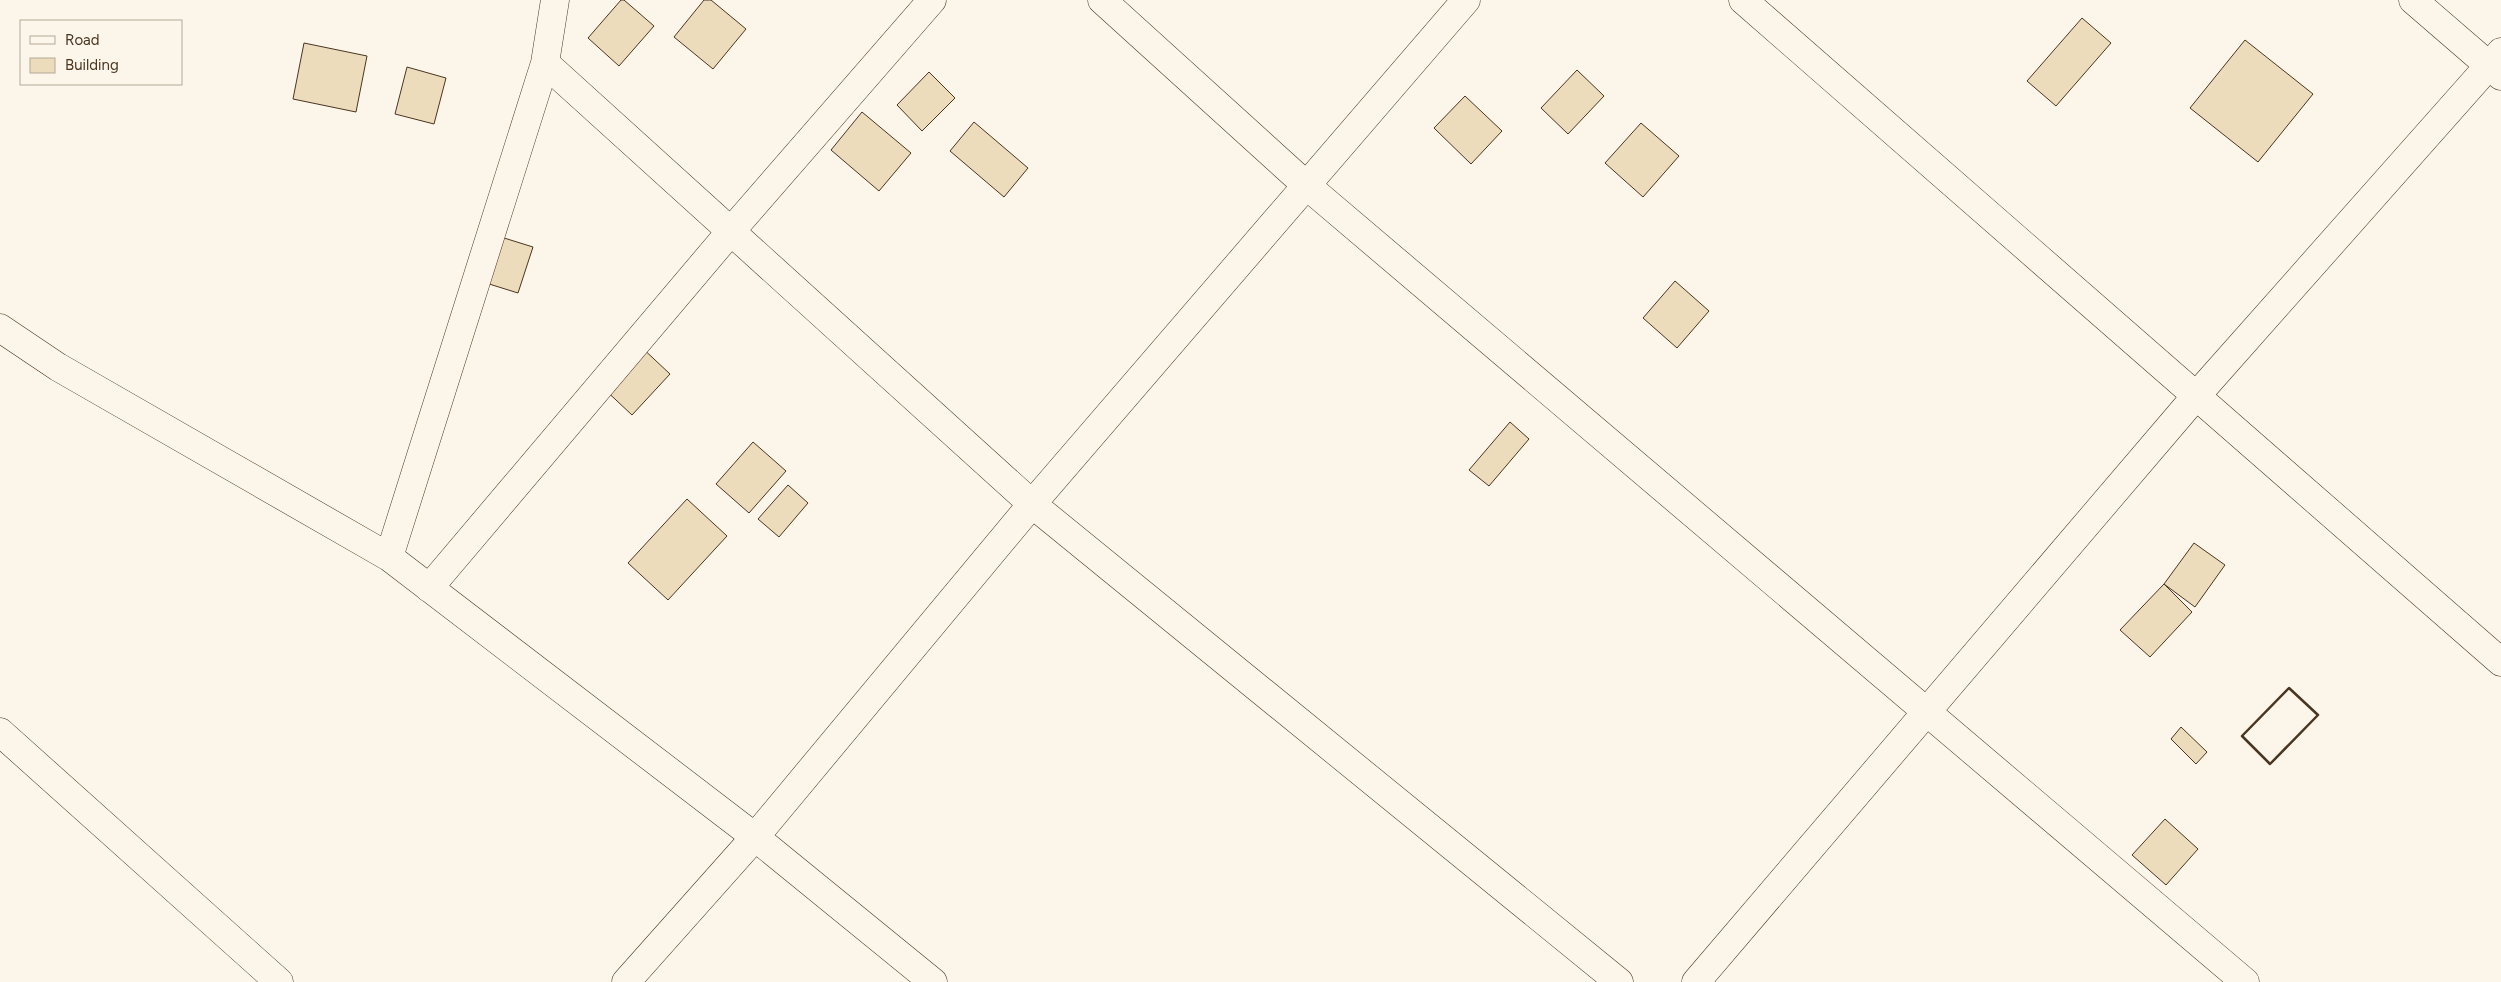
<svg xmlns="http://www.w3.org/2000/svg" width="2501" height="982" font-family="Figtree,sans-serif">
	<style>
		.building { fill: #ecdcbc; stroke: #4a3520 }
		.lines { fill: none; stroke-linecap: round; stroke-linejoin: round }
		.minor-casing { stroke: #4a3520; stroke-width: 29 }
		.minor { stroke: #fbf6e9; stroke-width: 28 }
		.wall { stroke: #4a3520; stroke-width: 2.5 }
	</style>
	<rect width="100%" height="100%" fill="#fbf6e9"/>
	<path class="building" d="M621 0H624L654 26 619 66 588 38Z
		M704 0H711L746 29 713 69 674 37Z
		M2082 18 2111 43 2056 106 2027 81Z
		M2245 40 2313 94 2258 162 2190 108Z
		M304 43 367 56 356 112 293 99Z
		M407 67 446 78 434 124 395 114Z
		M1577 70 1604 96 1568 134 1541 108Z
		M929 72 955 98 922 131 897 105Z
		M1465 96 1502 131 1471 164 1434 128Z
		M862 112 911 153 879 191 831 150Z
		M974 122 1028 168 1004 197 950 151Z
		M1641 123 1679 156 1643 197 1605 163Z
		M488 233 533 247 518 293 473 279Z
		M1675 281 1709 311 1677 348 1643 318Z
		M638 344 670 374 632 415 600 385Z
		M1510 422 1529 439 1489 486 1469 470Z
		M753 442 786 471 749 513 716 484Z
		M788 485 808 503 779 537 758 519Z
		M687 499 727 536 668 600 628 563Z
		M2194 543 2225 565 2195 607 2164 584Z
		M2164 584 2192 612 2150 657 2120 630Z
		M2181 727 2207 752 2196 764 2171 739Z
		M2165 819 2198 849 2166 885 2132 855Z"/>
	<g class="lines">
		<defs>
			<path id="minor" d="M1102 0 1306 185 2245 982
				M1743 0 2501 662
				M2413 0 2501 76
				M545 63 1032 504 1619 982
				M0 328 58 367 389 557 755 837 933 982
				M389 557 545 63 555 0
				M429 588 731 231 932 0
				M0 732 279 982
				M626 982 755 837 1032 504 1466 0
				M1696 982 2196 396 2501 52"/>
		</defs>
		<use href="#minor" class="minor-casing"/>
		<use href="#minor" class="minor"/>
		<path class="wall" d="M2289 688 2318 715 2270 764 2242 736Z"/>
	</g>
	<rect x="20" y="20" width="162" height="65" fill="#fbf6e9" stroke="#b4a999"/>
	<rect x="30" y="36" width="25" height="8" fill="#fbf6e9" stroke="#b4a999"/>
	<text x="65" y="45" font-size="15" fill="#4a3520">Road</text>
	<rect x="30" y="58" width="25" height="15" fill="#ecdcbc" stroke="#b4a999"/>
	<text x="65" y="70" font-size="15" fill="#4a3520">Building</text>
</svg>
